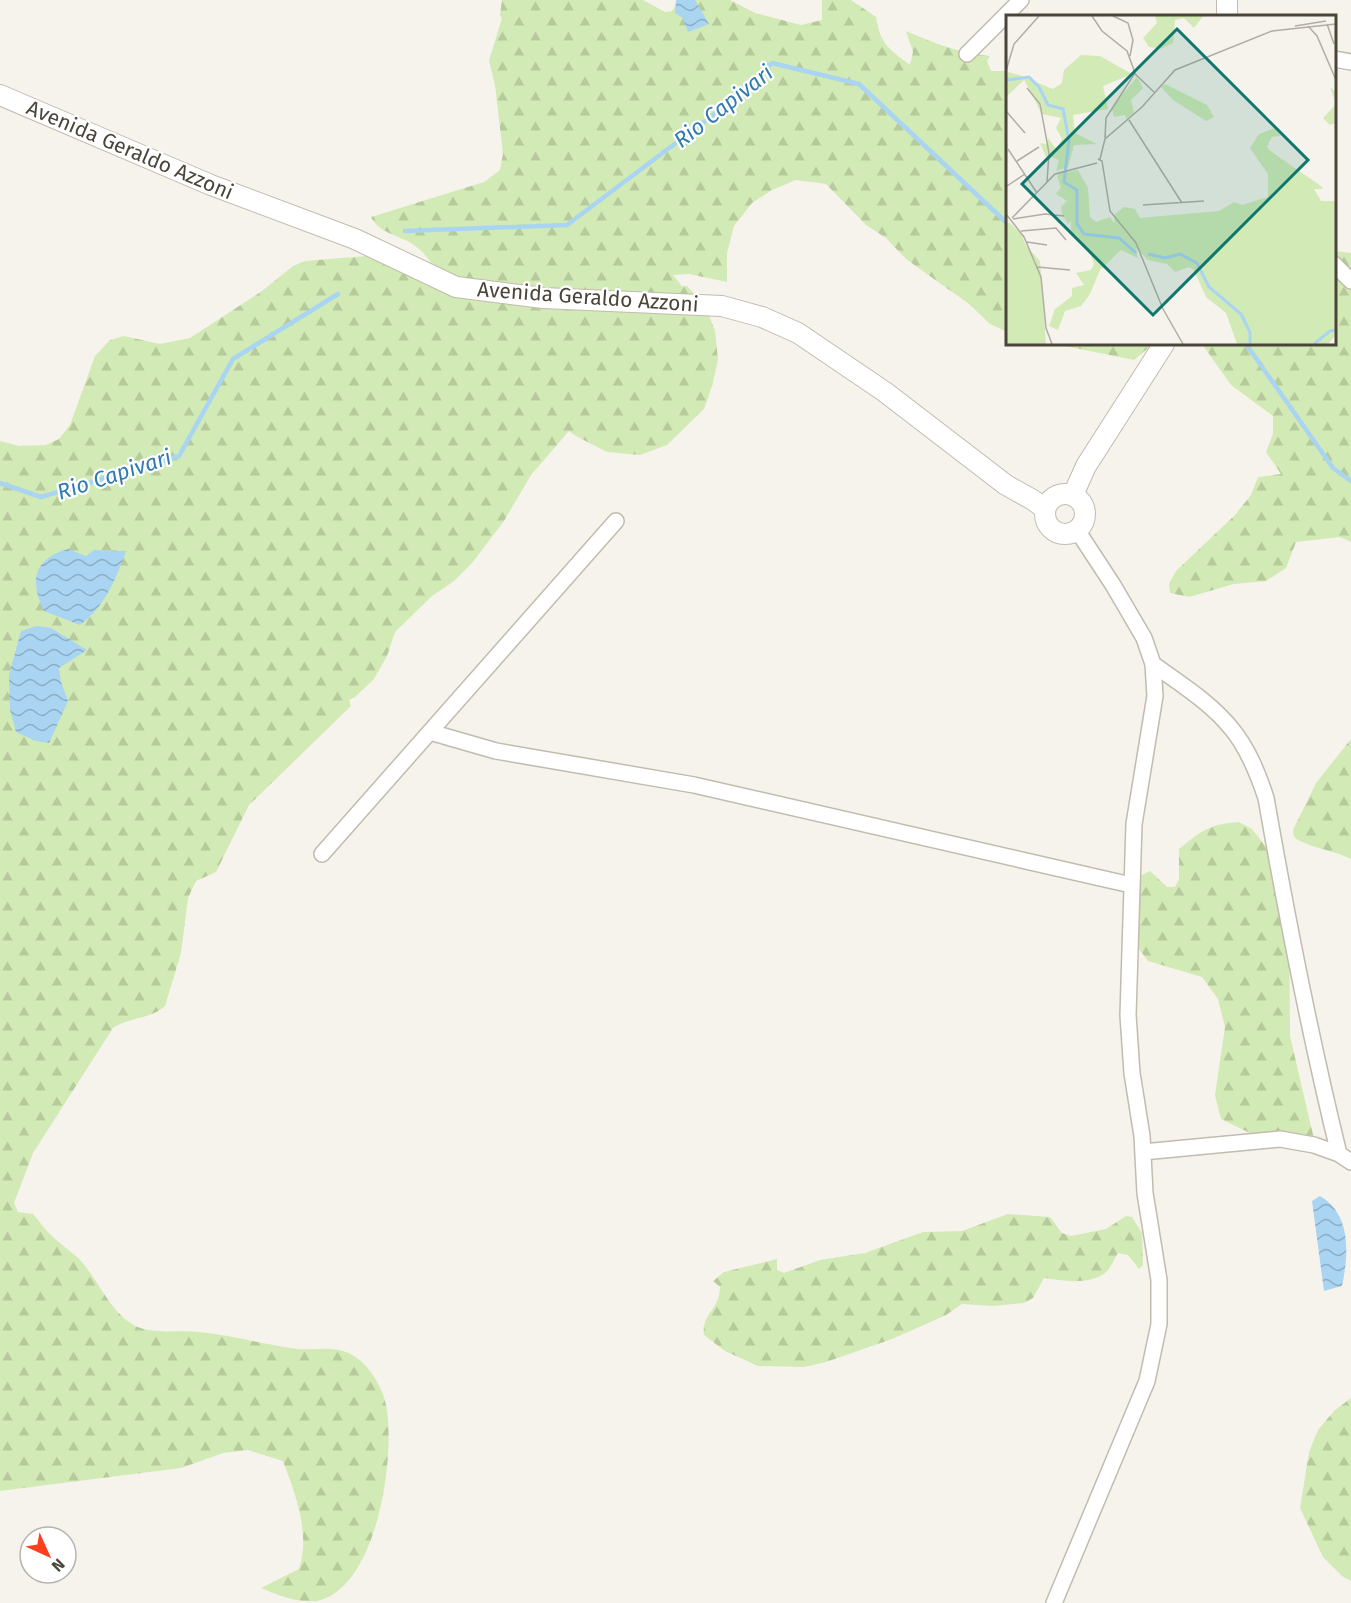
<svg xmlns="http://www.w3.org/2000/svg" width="1351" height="1603" font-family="'Fira Sans',sans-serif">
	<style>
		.forest { fill: url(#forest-firs) }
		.water { fill: url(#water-waves) }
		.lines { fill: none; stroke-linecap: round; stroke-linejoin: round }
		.stream { stroke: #a9d4f2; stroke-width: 4.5 }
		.minor-casing { stroke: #c2bbae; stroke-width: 18 }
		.tertiary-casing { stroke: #c2bbae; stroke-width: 22 }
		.minor { stroke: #fff; stroke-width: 15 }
		.tertiary { stroke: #fff; stroke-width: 20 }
		.labels { text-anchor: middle; stroke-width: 4.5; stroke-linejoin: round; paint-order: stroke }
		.street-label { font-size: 21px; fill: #4b4439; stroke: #fff }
		.water-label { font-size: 22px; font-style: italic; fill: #2e7ab2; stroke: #fff }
		.inset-river { fill: none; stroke: #a9d4f2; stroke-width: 3 }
		.inset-road { fill: none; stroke: #b2ada4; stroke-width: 1.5 }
		.view { fill: #0f766e; fill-opacity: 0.15; stroke: #0f766e; stroke-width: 3 }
		.inset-edge { fill: none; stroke: #4b4439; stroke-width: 3 }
	</style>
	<defs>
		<pattern id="forest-firs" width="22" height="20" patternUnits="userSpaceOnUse" patternTransform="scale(1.5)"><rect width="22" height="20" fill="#d2eab5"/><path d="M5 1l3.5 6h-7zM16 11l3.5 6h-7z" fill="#b6ca9c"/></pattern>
		<pattern id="water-waves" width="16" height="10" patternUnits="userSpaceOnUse" patternTransform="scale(1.5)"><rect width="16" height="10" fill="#a9d4f2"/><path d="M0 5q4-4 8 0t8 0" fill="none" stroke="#8caec5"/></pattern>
	</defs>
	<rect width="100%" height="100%" fill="#f6f3ec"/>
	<path class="forest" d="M502 0H643L665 12 672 11 679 0H730L755 13 801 25 822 20V0H851L876 17C880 44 889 49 910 65L913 52 906 31C934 43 959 53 990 56L987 61 991 71H1007V332L990 324 969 304 906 259 886 238 866 225 826 184 796 180 772 190 752 203 734 226 727 253V282L689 274 673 275 682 286H687L705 305 715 331 718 360 712 386 704 409 667 445 640 455 607 452 576 436 569 431 531 475 504 521 472 563 454 581 432 596 395 632 387 656 374 679 355 697 349 700 351 706 249 805 216 872 196 881 188 898 181 953 165 1006C152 1019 129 1017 113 1028L33 1153 14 1203 18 1212 33 1214C40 1222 46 1231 54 1238 61 1245 71 1251 78 1258 98 1278 108 1309 132 1324 151 1336 179 1329 199 1332 232 1335 265 1345 298 1349 312 1350 328 1347 343 1351 350 1353 356 1357 362 1362 373 1373 383 1389 386 1405 396 1455 378 1588 317 1601 297 1603 280 1596 261 1588L299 1569C311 1534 295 1493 283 1461L248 1450 223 1453 181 1468 0 1491V441L19 446 46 445 59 439 70 425 95 356 110 340 124 336 160 344 190 338 262 291 293 266 305 261 366 256 413 268H429L431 263C426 255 419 248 411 243 397 235 378 232 371 217L484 182 500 170 503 154 495 85 489 61 502 18 500 15Z
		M1335 251 1351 253V542L1340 537 1296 542 1286 568 1266 581 1234 584 1189 597 1170 593 1169 584 1176 571 1234 516 1251 495 1258 477 1281 474 1266 452 1273 434V416L1231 385 1202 344H1334Z
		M1055 344H1153L1134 360Z
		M1351 739V859C1334 850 1308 848 1294 837L1293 830 1316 783Z
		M1239 822 1252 829 1267 848 1282 881 1289 921 1290 1036 1314 1139 1256 1136 1221 1119 1215 1095 1225 1027 1218 999 1202 977 1148 961 1136 945 1140 876 1150 871 1167 887H1175L1179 879V849C1201 831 1209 824 1239 822Z
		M1008 1214 1050 1217 1062 1233 1071 1236 1106 1229 1126 1216 1132 1217 1142 1233 1143 1265 1139 1269 1128 1255 1118 1253C1114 1259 1111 1268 1105 1273 1089 1285 1063 1281 1044 1278L1033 1298 1024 1303 993 1306 962 1304 946 1315 892 1339 826 1362 804 1367 758 1366 725 1351 704 1335C701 1314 720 1310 720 1287L713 1281 724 1272 777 1259V1270L784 1273 820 1260 865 1253 923 1232 962 1231Z
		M1351 1398V1581L1342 1576 1323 1557 1300 1508 1309 1452 1318 1430 1334 1411Z"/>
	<path class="water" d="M676 0H695L709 24 688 32 683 18 675 13Z
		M68 549 86 556 94 550 126 551C116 578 105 607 80 625L44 611C29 581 34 558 68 549Z
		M37 626 51 628 87 650 59 668 61 682 68 701 49 743 36 741 16 732 10 710 9 675 21 631Z
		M1320 1196C1351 1214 1349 1253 1342 1286L1324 1291 1312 1201Z"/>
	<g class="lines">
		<path class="stream" d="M405 231 567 225 717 112 772 63 859 84 1008 224
			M1246 344 1333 468 1351 481
			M0 483 41 497 179 456 233 359 338 294"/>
		<defs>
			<path id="minor" d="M967 54 1021 0
				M1334 59 1351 62
				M1334 264 1351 281
				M1153 664C1180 684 1210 702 1231 728 1248 748 1258 774 1266 798 1287 918 1310 1036 1339 1154L1351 1162
				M430 732 496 751 694 785 1131 885
				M322 854 616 521
				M1143 1152 1280 1139 1314 1145 1339 1154
				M1054 1603 1147 1381 1159 1324V1280L1145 1193 1142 1136 1132 1073 1128 1015 1134 824 1155 696 1153 664 1144 638 1113 585 1077 530"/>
			<path id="tertiary" d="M1227 0V16
				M0 95 211 185 355 239 456 287 543 298 722 306 762 317 798 333 885 392 1006 485 1033 500 1045 509
				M1045 514a20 20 0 1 1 40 0a20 20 0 1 1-40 0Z
				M1073 495 1086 466 1164 344"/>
		</defs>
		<use href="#minor" class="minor-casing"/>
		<use href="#tertiary" class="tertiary-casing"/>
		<use href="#minor" class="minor"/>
		<use href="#tertiary" class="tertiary"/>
	</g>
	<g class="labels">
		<g class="street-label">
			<text transform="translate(130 150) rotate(23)" y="7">Avenida Geraldo Azzoni</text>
			<text transform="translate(588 297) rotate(4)" y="7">Avenida Geraldo Azzoni</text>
		</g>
		<g class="water-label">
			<text transform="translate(723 106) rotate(-38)" y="8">Rio Capivari</text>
			<text transform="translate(114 474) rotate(-18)" y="8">Rio Capivari</text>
		</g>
	</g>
	<g transform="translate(1006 15)">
		<rect width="330" height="330" fill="#f6f3ec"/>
		<path d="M149 1H197L188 13 178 3 169 5 167 28 154 34 143 32 137 23 151 8ZM75 40 94 41 126 59 97 71 102 94 67 100 69 118 91 129 68 130 62 152 50 156 53 145 46 142 42 147 34 128 40 129 42 123 50 134 56 124 50 113 55 103 36 99 18 65 0 82V61L2 57 13 60 47 74 56 68 58 55ZM131 62 137 73 125 85 128 98 120 104 119 100 108 102 106 95 111 86ZM159 69 201 90 208 102 200 106 167 85 155 72ZM324 72 330 77V108L324 110 317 103 330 89ZM269 113 275 121 266 122 261 131 263 135 315 171 317 174H308L315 186H330V320L322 329H231L220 298 200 282 188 255 183 252 169 257 161 249 142 245 130 233 132 243 115 235 94 255 84 279 75 291 59 296 52 315 43 311 49 294 66 281V273L78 270 70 258 85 255 88 249 83 235 78 233 71 220 65 221V206L62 209 56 199 55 192 61 186 50 179 55 172 51 162 53 158 72 155 82 173 84 202 90 207 104 202 108 208 109 199 118 192 129 194 134 203 213 196 228 187 236 190 262 182V159L244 133 253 119ZM0 205 15 218 20 231 34 246 40 329H0Z" fill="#d2eab5"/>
		<path class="inset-river" d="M0 65 23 62 33 72 42 90 57 94 63 125 58 167 71 175V209L78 219 113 223 130 238M142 239 159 243 174 239 191 248 203 272 235 299 244 317V329M308 329 324 316 330 315"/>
		<path class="inset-road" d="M86 1 96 16 121 36 129 58 100 103 99 123M107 1 122 8 127 25 124 41M321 9 328 29M289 11 320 6M302 11 311 21 330 65M0 56 8 29 33 1M129 59 148 77M21 73 34 89 43 138 41 167M0 96 19 118M123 105 176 188M2 134 31 178M92 144 96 146 104 196 130 228 157 294 177 329M94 144 99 124 136 92 169 55 266 16 330 9M11 146 33 132M1 171 19 159M137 190 198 186M0 199 18 222 35 262 40 313 46 329M6 203 49 159 91 148M7 204 39 199 58 201M15 216 50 213 60 225M21 227 41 230M31 252 64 255"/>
		<path class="view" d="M171 14 302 145 147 300 16 169Z"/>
		<rect width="330" height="330" class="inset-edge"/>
	</g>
	<g transform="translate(48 1555) rotate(135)"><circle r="28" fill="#ffffff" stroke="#b7b4b0" stroke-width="1.5"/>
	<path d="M0-4.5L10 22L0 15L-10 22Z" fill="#fc3f1d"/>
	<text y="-9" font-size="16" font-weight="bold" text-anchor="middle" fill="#4b4439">N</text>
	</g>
</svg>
